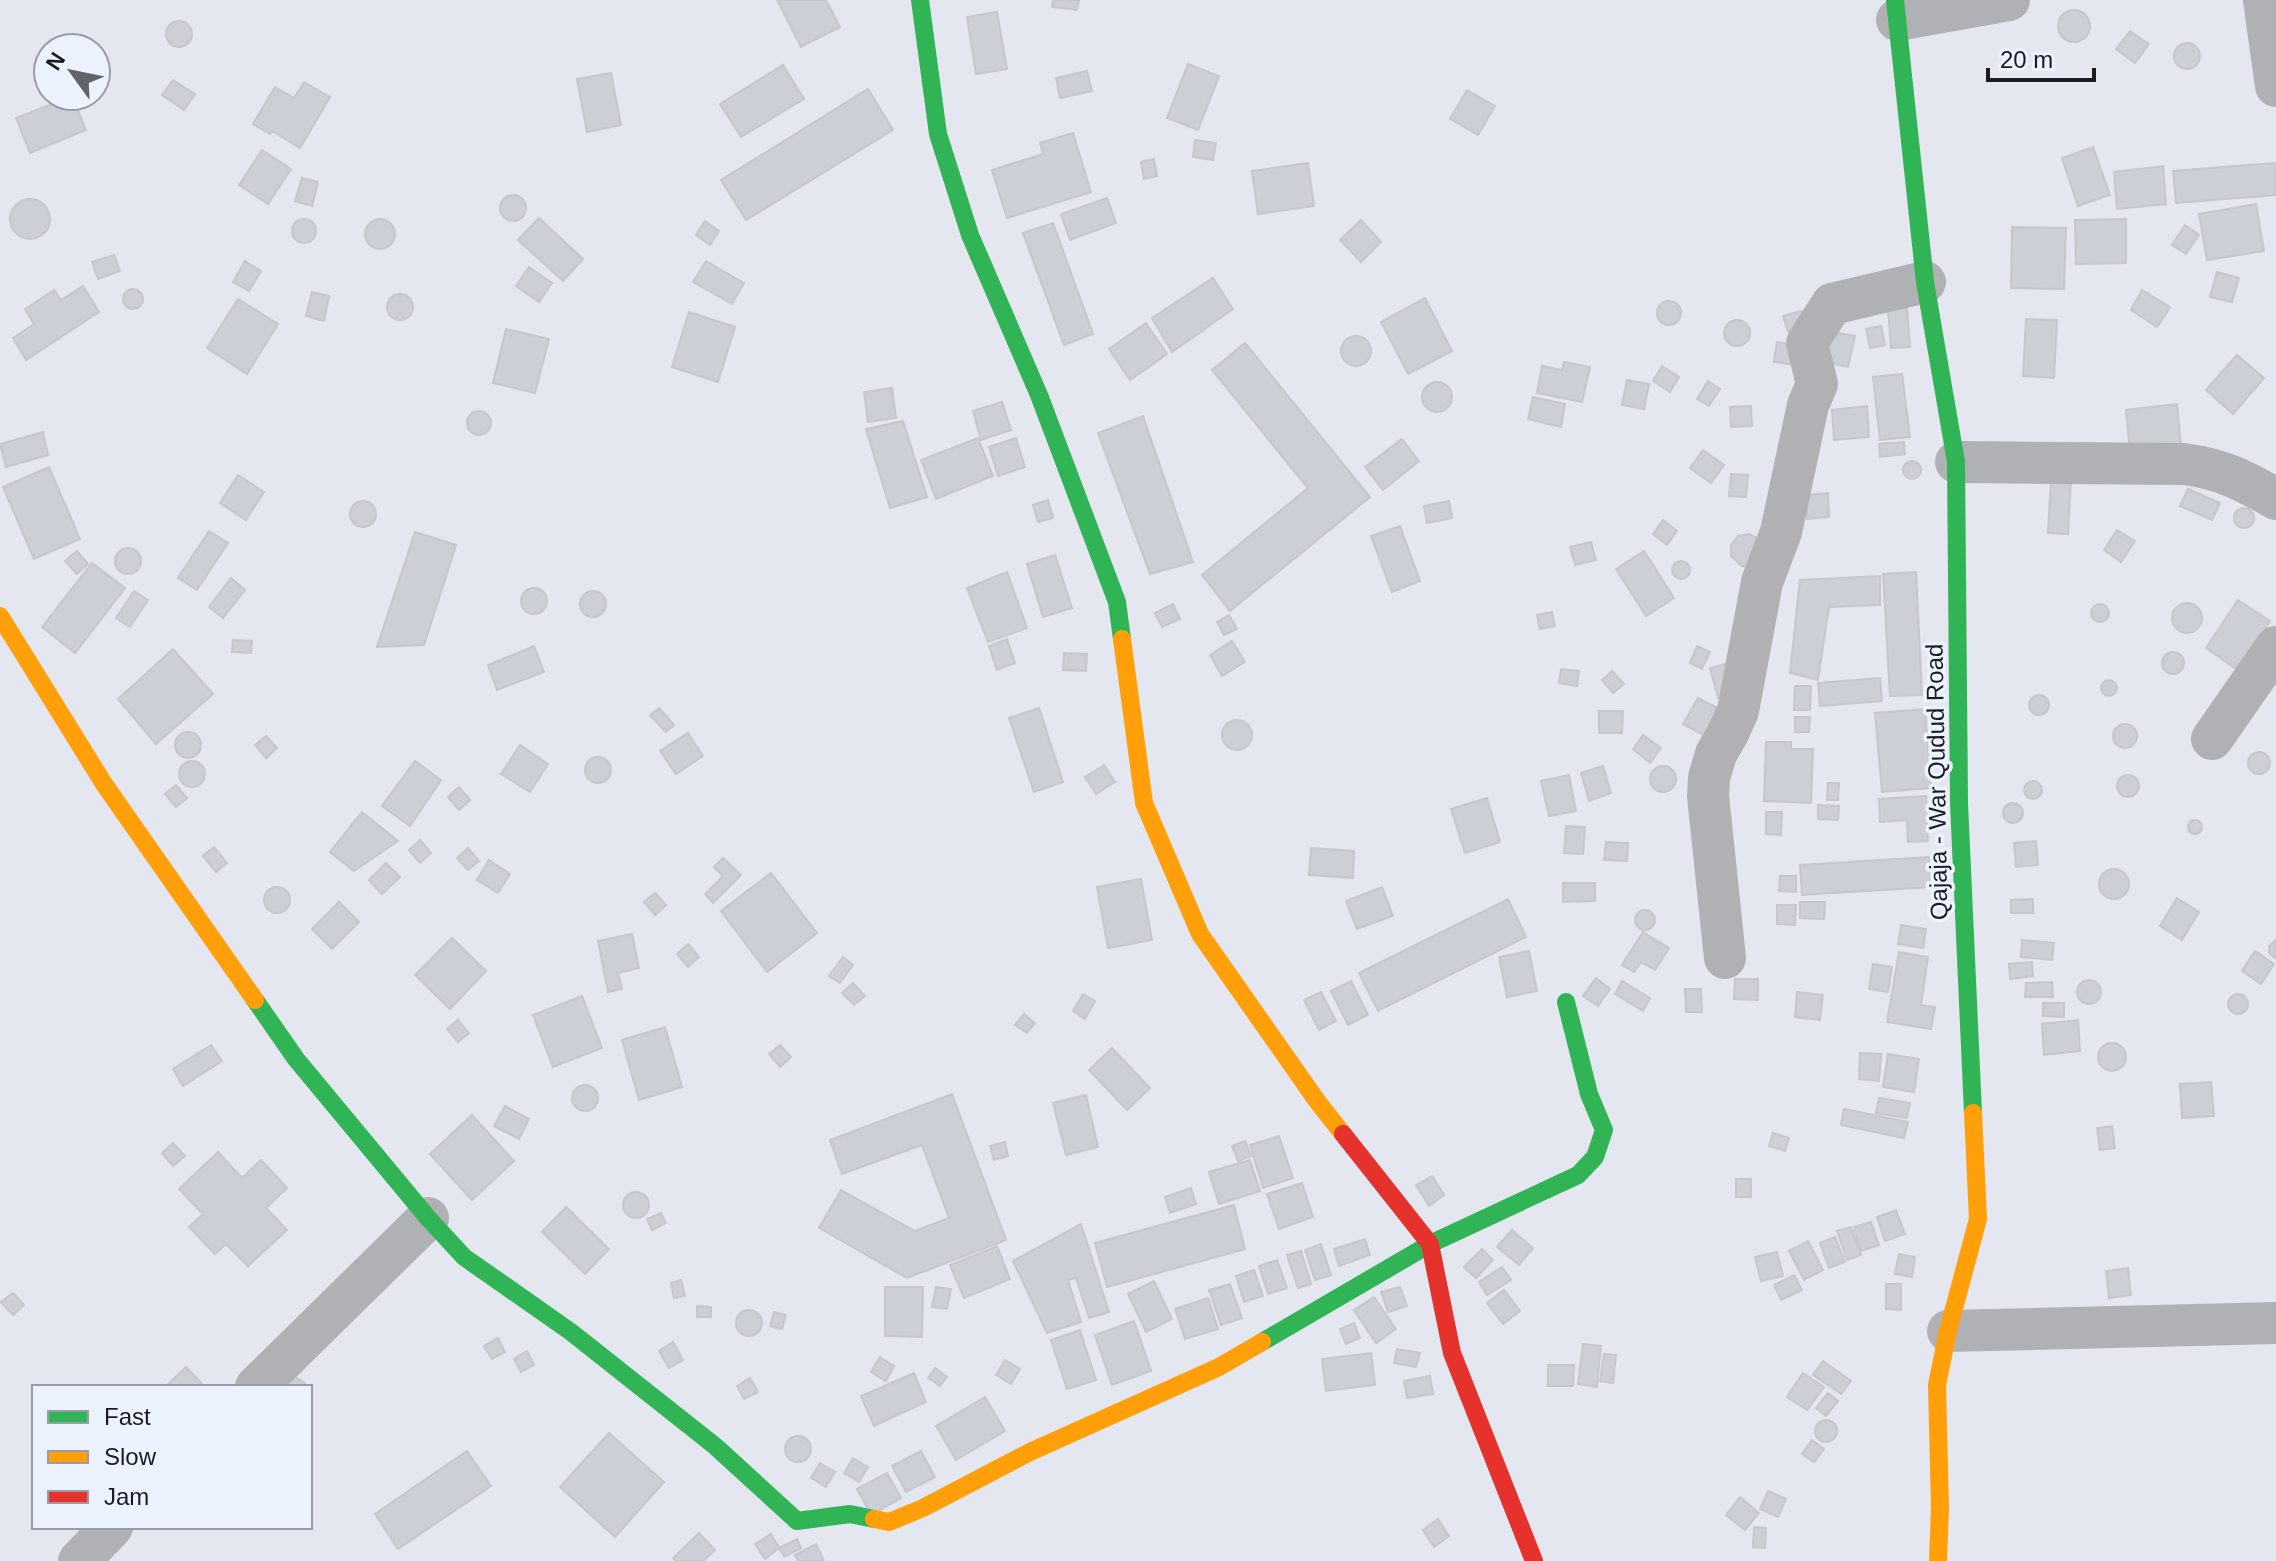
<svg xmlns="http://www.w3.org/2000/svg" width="2276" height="1561" font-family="Helvetica,sans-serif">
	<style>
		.building { fill: #cdcfd6; stroke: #c5c7cd; stroke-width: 2 }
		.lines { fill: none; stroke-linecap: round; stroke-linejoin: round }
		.street { stroke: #b0b1b4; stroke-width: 42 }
		.fast { stroke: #30b455; stroke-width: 18 }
		.slow { stroke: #ff9f0a; stroke-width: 18 }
		.jam { stroke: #e5322d; stroke-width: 18 }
		.labels { text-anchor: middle; stroke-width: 7; stroke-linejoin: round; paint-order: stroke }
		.street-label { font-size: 24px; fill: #1a1c22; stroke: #edf2ff }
	</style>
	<rect width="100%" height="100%" fill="#e4e7ef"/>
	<path class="building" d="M777 0H826L840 27 801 47Z
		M1053 0H1079L1077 10 1052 7Z
		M2058 26a16 16 0 1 1 32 0a16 16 0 1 1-32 0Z
		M997 12 1007 69 976 74 967 17Z
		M166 34a13 13 0 1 1 26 0a13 13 0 1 1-26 0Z
		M2130 31 2149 44 2135 63 2116 49Z
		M2174 56a13 13 0 1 1 26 0a13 13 0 1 1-26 0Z
		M1188 64 1219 76 1198 130 1167 118Z
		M783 65 804 99 741 137 720 104Z
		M1087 71 1092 91 1060 98 1056 78Z
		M611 73 621 125 587 132 577 79Z
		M173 80 195 94 184 110 162 95Z
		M304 82 330 97 300 148 272 131 270 134 253 124 275 87 294 98Z
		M868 89 893 130 746 220 721 180Z
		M1467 90 1495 106 1478 135 1450 119Z
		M72 96 86 130 30 153 16 118Z
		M1073 133 1091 192 1007 218 992 170 1043 154 1040 143Z
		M1195 140 1216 143 1213 160 1193 157Z
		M2093 147 2110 195 2078 206 2062 158Z
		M262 150 291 169 268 204 239 185Z
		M1154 159 1157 176 1144 179 1141 162Z
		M1308 163 1314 206 1258 214 1252 171Z
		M2276 163V195L2176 203 2173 171Z
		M2163 166 2166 204 2117 209 2114 172Z
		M302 178 318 182 312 206 295 201Z
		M500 208a13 13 0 1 1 26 0a13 13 0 1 1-26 0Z
		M1107 198 1116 223 1070 240 1061 214Z
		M10 219a20 20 0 1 1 40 0a20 20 0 1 1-40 0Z
		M2256 204 2264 251 2207 260 2199 214Z
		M539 218 583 259 563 281 518 240Z
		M365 234a15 15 0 1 1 30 0a15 15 0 1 1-30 0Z
		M2126 219V263L2076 264 2075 220Z
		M292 231a12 12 0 1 1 24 0a12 12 0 1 1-24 0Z
		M1361 220 1381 242 1361 262 1340 240Z
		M705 221 719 231 710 245 696 235Z
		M1053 223 1093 334 1064 345 1023 233Z
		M2185 225 2199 235 2186 254 2172 245Z
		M2012 227 2066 228 2064 289 2011 288Z
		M114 255 120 271 98 279 92 262Z
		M245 261 261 271 249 291 233 282Z
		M706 261 744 283 732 304 693 282Z
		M529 267 552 283 539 302 516 286Z
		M2217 272 2239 278 2232 302 2210 297Z
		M1213 278 1233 309 1172 352 1152 318Z
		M83 286 99 312 26 360 13 338 34 324 25 309 54 290 61 300Z
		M123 299a10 10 0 1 1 20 0a10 10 0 1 1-20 0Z
		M2142 290 2170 307 2157 327 2131 310Z
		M312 292 329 296 324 321 306 316Z
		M387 307a13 13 0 1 1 26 0a13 13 0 1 1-26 0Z
		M1425 298 1452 351 1408 374 1381 322Z
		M238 299 278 324 247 374 207 348Z
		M1657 313a12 12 0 1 1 24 0a12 12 0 1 1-24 0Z
		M1907 308 1910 347 1891 348 1888 310Z
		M1801 311 1806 327 1788 332 1783 316Z
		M689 312 735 327 718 382 672 367Z
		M2026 319 2057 320 2054 378 2023 376Z
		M1724 333a13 13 0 1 1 26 0a13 13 0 1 1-26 0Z
		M1146 323 1167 354 1130 380 1109 349Z
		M1881 326 1885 345 1870 348 1866 329Z
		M506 329 549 339 535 393 493 383Z
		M1828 331 1855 336 1848 367 1822 361Z
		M1341 351a15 15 0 1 1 30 0a15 15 0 1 1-30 0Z
		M1777 342 1797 345 1795 365 1774 362Z
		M1245 343 1370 497 1230 611 1202 575 1308 488 1212 370Z
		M2237 355 2264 378 2233 414 2206 390Z
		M1564 362 1590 367 1582 402 1537 393 1542 366 1562 370Z
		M1662 366 1679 377 1670 392 1653 381Z
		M1902 374 1910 437 1880 440 1873 377Z
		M1627 380 1649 384 1644 409 1622 405Z
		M1708 381 1720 389 1709 406 1697 399Z
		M1422 397a15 15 0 1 1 30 0a15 15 0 1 1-30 0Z
		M892 388 896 418 868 422 864 392Z
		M1533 397 1565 404 1561 427 1528 419Z
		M1002 402 1011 430 981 440 973 411Z
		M2177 404 2181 446 2130 451 2126 410Z
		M1751 406 1752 426 1731 427 1730 407Z
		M1867 406 1869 437 1834 440 1832 410Z
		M467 423a12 12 0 1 1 24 0a12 12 0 1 1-24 0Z
		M1143 416 1193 562 1150 574 1098 433Z
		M903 421 927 497 890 508 866 429Z
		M43 432 48 455 6 467 0 444Z
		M978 438 993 476 936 499 921 460Z
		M1016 438 1025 467 998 476 989 447Z
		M1402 439 1419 461 1383 490 1365 467Z
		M1904 442 1905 454 1880 457 1879 444Z
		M1703 450 1724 465 1711 483 1690 468Z
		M1903 470a9 9 0 1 1 18 0a9 9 0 1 1-18 0Z
		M49 467 80 539 34 559 3 487Z
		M1731 474 1748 475 1746 497 1729 496Z
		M238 475 264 492 246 520 220 503Z
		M2051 479 2071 480 2068 534 2048 533Z
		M2188 489 2220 503 2212 520 2180 506Z
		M1828 493 1829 517 1807 519 1806 495Z
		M1048 500 1053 518 1038 522 1033 505Z
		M350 514a13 13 0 1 1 26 0a13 13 0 1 1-26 0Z
		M1449 501 1452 518 1427 523 1424 506Z
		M2234 518a10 10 0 1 1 20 0a10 10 0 1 1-20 0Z
		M1663 520 1677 531 1667 545 1653 534Z
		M1400 526 1420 581 1392 592 1371 536Z
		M2117 530 2135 541 2121 562 2104 550Z
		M209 531 228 543 197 590 178 578Z
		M415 532 456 545 424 645 377 647Z
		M1749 534 1759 539 1747 567 1742 566 1731 556V545L1738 536Z
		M1591 542 1596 560 1575 565 1570 547Z
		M115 561a13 13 0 1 1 26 0a13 13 0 1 1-26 0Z
		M77 551 88 564 77 574 65 561Z
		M1644 551 1674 598 1646 616 1616 569Z
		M1055 555 1072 608 1043 617 1027 564Z
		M1672 570a9 9 0 1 1 18 0a9 9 0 1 1-18 0Z
		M92 563 125 588 75 653 42 627Z
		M1007 572 1027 628 988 642 967 588Z
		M1916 572 1922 695 1890 696 1883 574Z
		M1880 576V605L1829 607 1818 680 1790 673 1800 580Z
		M231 578 245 590 223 618 209 607Z
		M521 601a13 13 0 1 1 26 0a13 13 0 1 1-26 0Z
		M134 591 148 600 130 627 116 618Z
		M580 604a13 13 0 1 1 26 0a13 13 0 1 1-26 0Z
		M2238 600 2270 621 2238 670 2206 648Z
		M2172 618a15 15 0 1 1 30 0a15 15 0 1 1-30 0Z
		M1173 604 1180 619 1162 627 1155 613Z
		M2091 613a9 9 0 1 1 18 0a9 9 0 1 1-18 0Z
		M1552 612 1555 626 1540 629 1537 615Z
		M1229 615 1237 629 1224 635 1217 622Z
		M1007 639 1015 663 997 670 989 646Z
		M233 640 252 641 251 653 232 652Z
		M1232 641 1245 662 1222 676 1210 655Z
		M534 646 544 672 497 690 488 665Z
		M1697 646 1710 652 1702 669 1690 663Z
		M173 649 213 694 156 744 118 699Z
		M2162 663a11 11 0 1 1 22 0a11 11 0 1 1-22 0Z
		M1064 653 1087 654 1086 671 1063 670Z
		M1726 664 1733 693 1718 698 1710 668Z
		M1561 669 1579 671 1577 686 1559 683Z
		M1612 671 1624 684 1613 693 1602 680Z
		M1880 678 1882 701 1820 706 1818 683Z
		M2101 688a8 8 0 1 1 16 0a8 8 0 1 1-16 0Z
		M1795 686H1811L1810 710H1794Z
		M2029 705a10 10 0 1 1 20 0a10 10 0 1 1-20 0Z
		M1698 698 1723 711 1707 737 1683 724Z
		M659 708 674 725 666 732 650 715Z
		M1039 708 1063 782 1034 792 1009 718Z
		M1925 709 1931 788 1882 792 1875 713Z
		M1599 711H1623L1622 733H1599Z
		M1795 717H1810L1809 732H1795Z
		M1222 735a15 15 0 1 1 30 0a15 15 0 1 1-30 0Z
		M2113 736a12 12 0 1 1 24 0a12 12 0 1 1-24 0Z
		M175 745a13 13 0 1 1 26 0a13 13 0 1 1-26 0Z
		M688 733 703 756 676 774 660 751Z
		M1643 735 1661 748 1650 763 1633 749Z
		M266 736 277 748 266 758 255 745Z
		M1766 742H1791V749H1813L1811 803 1764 801Z
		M520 745 548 764 530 792 501 774Z
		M2248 763a11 11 0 1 1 22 0a11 11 0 1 1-22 0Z
		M585 770a13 13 0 1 1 26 0a13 13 0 1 1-26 0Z
		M179 774a13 13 0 1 1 26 0a13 13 0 1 1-26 0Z
		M415 761 441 780 410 826 382 806Z
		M1104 765 1115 782 1096 794 1085 777Z
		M1603 766 1611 793 1589 801 1581 773Z
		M1650 779a13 13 0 1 1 26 0a13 13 0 1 1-26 0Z
		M1569 775 1576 811 1549 816 1541 781Z
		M2117 786a11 11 0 1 1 22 0a11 11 0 1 1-22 0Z
		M2024 790a9 9 0 1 1 18 0a9 9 0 1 1-18 0Z
		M1828 783H1839L1838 800H1827Z
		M176 785 187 798 176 807 165 794Z
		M459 787 470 800 459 810 448 797Z
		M1926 796 1928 841 1908 842 1907 820 1880 822 1879 799Z
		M1487 798 1500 842 1465 853 1451 809Z
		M2003 813a10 10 0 1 1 20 0a10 10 0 1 1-20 0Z
		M1818 805 1839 806 1838 820 1818 819Z
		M362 812 398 841 354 871 330 852Z
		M1766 812H1782L1781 835 1766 834Z
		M2188 827a7 7 0 1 1 14 0a7 7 0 1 1-14 0Z
		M1566 826 1585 827 1583 854 1564 853Z
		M420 840 431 853 420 863 409 850Z
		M2036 841 2038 865 2016 867 2014 843Z
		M1606 842 1628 843 1627 861 1604 860Z
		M214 847 227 863 216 872 203 856Z
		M468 848 479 861 468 870 457 858Z
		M1311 848 1354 851 1353 878 1309 875Z
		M1929 857 1931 887 1802 895 1800 865Z
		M723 858 741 875 713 903 705 894 723 876 714 867Z
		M489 860 510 874 498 893 477 880Z
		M386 863 400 877 382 894 369 880Z
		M2099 884a15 15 0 1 1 30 0a15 15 0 1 1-30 0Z
		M771 873 817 933 767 972 721 911Z
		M1780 876H1796V892L1779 891Z
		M1141 879 1152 940 1108 948 1097 887Z
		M1563 883H1595V901L1563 902Z
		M264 900a13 13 0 1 1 26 0a13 13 0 1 1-26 0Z
		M1382 887 1393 916 1357 929 1346 901Z
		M655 893 666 905 655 915 644 902Z
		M2177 898 2199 912 2182 940 2160 926Z
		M1508 899 1526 937 1378 1011 1359 973Z
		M2033 899V913H2011V900Z
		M339 902 359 922 332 949 312 929Z
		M1800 902H1825L1824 919 1800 918Z
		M1777 905H1796L1795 925 1777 924Z
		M1635 920a10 10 0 1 1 20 0a10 10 0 1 1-20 0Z
		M1901 925 1926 929 1923 948 1898 944Z
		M1643 932 1669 948 1655 970 1641 962 1634 972 1622 965Z
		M632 934 639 968 618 973 622 989 608 992 598 941Z
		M452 938 486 971 450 1009 415 975Z
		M2022 940 2054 943 2052 960 2021 957Z
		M2276 940V959L2269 953V946Z
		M688 944 699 957 688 967 677 954Z
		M1529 951 1537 991 1507 997 1499 957Z
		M2255 951 2274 964 2261 984 2242 971Z
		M1899 952 1928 957 1921 1005 1935 1007 1931 1029 1887 1022Z
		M843 957 853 965 840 983 829 976Z
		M2032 962 2033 976 2010 979 2009 964Z
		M1873 964 1892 967 1888 992 1869 989Z
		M1596 978 1610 989 1598 1006 1583 996Z
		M1735 979H1758V1000L1734 999Z
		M2077 992a12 12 0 1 1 24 0a12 12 0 1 1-24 0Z
		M1351 981 1368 1015 1348 1025 1331 991Z
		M1622 981 1650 998 1643 1011 1615 994Z
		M2052 982 2053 997H2025L2026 983Z
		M853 983 865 996 854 1005 842 993Z
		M1685 989H1701L1702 1012H1686Z
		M1321 992 1336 1021 1319 1030 1304 1000Z
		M1797 992 1823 995 1820 1020 1795 1017Z
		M2228 1004a10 10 0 1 1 20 0a10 10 0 1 1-20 0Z
		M1083 994 1095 1001 1085 1019 1073 1011Z
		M582 996 602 1048 553 1067 533 1015Z
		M2043 1003H2064V1017L2043 1016Z
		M1024 1014 1035 1023 1027 1033 1015 1025Z
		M458 1020 469 1033 458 1042 447 1029Z
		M2078 1020 2080 1051 2044 1055 2042 1024Z
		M665 1027 682 1087 639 1100 622 1040Z
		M2098 1057a14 14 0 1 1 28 0a14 14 0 1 1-28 0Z
		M211 1045 222 1061 183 1086 173 1069Z
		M780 1045 791 1057 780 1067 769 1054Z
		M1112 1048 1150 1088 1127 1110 1089 1070Z
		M1860 1053 1881 1054 1879 1081 1859 1079Z
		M1888 1054 1919 1059 1914 1092 1883 1087Z
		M2211 1082 2214 1116 2182 1118 2180 1084Z
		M572 1098a13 13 0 1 1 26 0a13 13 0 1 1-26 0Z
		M952 1094 1006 1240 907 1278 819 1228 841 1190 915 1231 949 1218 922 1145 842 1174 830 1140Z
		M1086 1095 1098 1147 1066 1155 1053 1103Z
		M1879 1098 1910 1103 1907 1118 1876 1113Z
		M505 1106 529 1119 519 1139 494 1126Z
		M1844 1109 1908 1122 1904 1138 1841 1125Z
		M472 1115 514 1161 472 1200 430 1154Z
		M2112 1126 2115 1148 2100 1150 2097 1128Z
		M1773 1133 1789 1138 1785 1151 1769 1146Z
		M1279 1136 1293 1178 1263 1188 1250 1145Z
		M1245 1141 1251 1156 1238 1161 1232 1146Z
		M1005 1142 1008 1156 994 1160 990 1146Z
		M173 1143 185 1156 173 1166 162 1153Z
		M218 1152 242 1178 261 1160 287 1188 266 1208 287 1230 248 1266 226 1244 215 1254 189 1227 203 1214 179 1189Z
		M1250 1160 1260 1191 1219 1204 1209 1172Z
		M1432 1176 1444 1195 1429 1206 1416 1185Z
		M1736 1179H1751V1197H1736Z
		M1302 1183 1313 1217 1279 1229 1267 1194Z
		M1191 1188 1196 1204 1170 1213 1165 1197Z
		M623 1205a13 13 0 1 1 26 0a13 13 0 1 1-26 0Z
		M1234 1205 1245 1249 1107 1287 1095 1243Z
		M566 1207 609 1249 585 1274 542 1232Z
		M1896 1210 1905 1234 1885 1241 1877 1217Z
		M661 1213 666 1223 652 1230 647 1219Z
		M1871 1222 1879 1245 1861 1251 1854 1227Z
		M1081 1224 1109 1312 1089 1318 1076 1278 1068 1280 1081 1322 1047 1333 1013 1261Z
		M1851 1227 1861 1255 1847 1260 1837 1231Z
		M1512 1230 1533 1248 1519 1265 1497 1247Z
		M1835 1237 1845 1262 1829 1268 1820 1243Z
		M1365 1239 1370 1255 1339 1266 1334 1249Z
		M1808 1241 1823 1270 1804 1280 1789 1251Z
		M1321 1244 1331 1275 1315 1280 1305 1250Z
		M997 1246 1010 1279 964 1298 950 1265Z
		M1482 1249 1493 1260 1476 1278 1464 1267Z
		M1301 1251 1311 1284 1298 1288 1287 1255Z
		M1777 1252 1783 1276 1761 1281 1755 1257Z
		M1899 1254 1915 1257 1912 1277 1895 1274Z
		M1277 1260 1287 1288 1268 1294 1259 1266Z
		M1502 1267 1511 1280 1487 1295 1479 1282Z
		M2128 1268 2131 1295 2109 1298 2106 1271Z
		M1254 1270 1263 1296 1244 1302 1236 1276Z
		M1794 1275 1802 1290 1781 1300 1774 1285Z
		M681 1280 685 1296 674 1298 671 1283Z
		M1154 1281 1172 1319 1146 1332 1128 1294Z
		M1230 1284 1242 1318 1221 1325 1209 1290Z
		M1886 1284H1901V1310L1886 1309Z
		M885 1287H923L922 1337 885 1336Z
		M936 1287 951 1289 947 1309 932 1307Z
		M1400 1287 1407 1306 1388 1312 1381 1292Z
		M1504 1290 1520 1311 1503 1324 1487 1303Z
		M13 1293 24 1305 13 1315 1 1302Z
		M1374 1297 1396 1329 1376 1343 1354 1310Z
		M1208 1298 1218 1329 1185 1339 1175 1309Z
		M697 1306 711 1307V1317H697Z
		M736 1323a13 13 0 1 1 26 0a13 13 0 1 1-26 0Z
		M774 1312 786 1315 782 1329 770 1326Z
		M1134 1321 1151 1371 1112 1385 1095 1335Z
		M1354 1323 1360 1338 1346 1344 1340 1329Z
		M1080 1330 1096 1380 1067 1389 1051 1340Z
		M498 1338 505 1352 492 1359 484 1346Z
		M673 1342 683 1360 669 1368 659 1351Z
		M1583 1344 1601 1346 1597 1387 1578 1384Z
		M1397 1349 1420 1353 1416 1367 1394 1363Z
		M527 1351 534 1365 521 1372 514 1359Z
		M1371 1353 1375 1385 1326 1391 1322 1359Z
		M1604 1354 1616 1355 1613 1383 1600 1381Z
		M880 1357 894 1366 886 1381 871 1372Z
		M1005 1360 1020 1369 1011 1384 996 1375Z
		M1823 1361 1851 1381 1841 1394 1813 1375Z
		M1548 1365H1574L1573 1386H1548Z
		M186 1367 205 1387H165Z
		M935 1368 947 1377 940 1386 928 1378Z
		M914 1373 926 1402 874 1426 861 1396Z
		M1803 1373 1824 1387 1807 1410 1787 1397Z
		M292 1375 305 1383 303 1387H285Z
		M1430 1376 1433 1394 1407 1398 1404 1381Z
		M750 1378 758 1392 744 1399 737 1386Z
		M1828 1393 1838 1401 1826 1416 1816 1408Z
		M985 1397 1005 1431 956 1460 936 1426Z
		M1815 1431a11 11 0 1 1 22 0a11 11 0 1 1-22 0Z
		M609 1433 664 1482 615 1537 560 1487Z
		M785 1449a13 13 0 1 1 26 0a13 13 0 1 1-26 0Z
		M1812 1440 1824 1449 1814 1462 1802 1454Z
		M467 1451 491 1486 398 1549 375 1514Z
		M921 1451 935 1477 906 1492 892 1466Z
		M853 1458 868 1467 859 1482 844 1473Z
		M820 1463 835 1472 826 1487 811 1478Z
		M887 1473 901 1498 871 1515 857 1489Z
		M1768 1491 1786 1499 1778 1517 1760 1509Z
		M1740 1497 1759 1513 1745 1530 1726 1515Z
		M1438 1519 1449 1536 1434 1547 1423 1530Z
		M1754 1527 1766 1528 1765 1548 1753 1547Z
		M699 1533 715 1550 703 1561H676L673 1558Z
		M771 1534 779 1548 765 1559 755 1544Z
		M797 1539 801 1548 784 1557 779 1548Z
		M816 1544 824 1561H798L795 1555Z"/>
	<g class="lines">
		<path class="street" d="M2264 0 2276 86
			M1897 20 2009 0
			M1956 462 2184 464C2222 469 2243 480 2276 499
			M2212 739 2276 647
			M1725 958 1708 796 1709 778 1716 754 1728 733 1738 711 1762 582 1781 532 1808 405 1817 384 1807 343 1832 304 1925 282
			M1948 1331 2276 1323
			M256 1387 428 1218
			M79 1561 112 1527"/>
		<path class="fast" d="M920 0 938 134 970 235 1039 395 1117 602 1122 639
			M1895 0 1925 282 1956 462 1959 803 1973 1113
			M255 1000 296 1059 428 1218 464 1257 571 1332 715 1446 797 1521 850 1514 874 1519
			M1262 1342 1430 1244 1578 1175 1595 1157 1604 1130 1589 1094 1566 1002"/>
		<path class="slow" d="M0 616 104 784 255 1000
			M1122 639 1144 803 1200 934 1317 1101 1343 1134
			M874 1519 889 1522 923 1508 1030 1452 1219 1367 1262 1342
			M1938 1561 1940 1508 1937 1385 1948 1331 1978 1219 1973 1113"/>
		<path class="jam" d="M1343 1134 1430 1244 1452 1353 1534 1561"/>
	</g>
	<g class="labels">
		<g class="street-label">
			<text transform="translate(1937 782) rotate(-91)" y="8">Qajaja - War Qudud Road</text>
		</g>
	</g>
	<rect x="32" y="1385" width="280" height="144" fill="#edf2ff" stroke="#999ca7" stroke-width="2"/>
	<rect x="48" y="1411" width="40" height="12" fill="#30b455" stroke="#999ca7" stroke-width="2"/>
	<text x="104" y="1425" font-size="24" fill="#1a1c22">Fast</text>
	<rect x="48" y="1451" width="40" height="12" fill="#ff9f0a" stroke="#999ca7" stroke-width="2"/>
	<text x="104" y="1465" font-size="24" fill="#1a1c22">Slow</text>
	<rect x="48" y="1491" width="40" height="12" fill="#e5322d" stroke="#999ca7" stroke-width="2"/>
	<text x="104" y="1505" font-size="24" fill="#1a1c22">Jam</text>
	<g transform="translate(72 72) rotate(303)"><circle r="38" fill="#edf2ff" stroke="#999ca7" stroke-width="2"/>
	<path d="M0-6L14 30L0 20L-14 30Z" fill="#61636a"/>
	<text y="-12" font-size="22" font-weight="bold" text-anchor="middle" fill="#1a1c22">N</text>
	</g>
	<path d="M1988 68v12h106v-12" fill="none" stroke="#1a1c22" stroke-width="4"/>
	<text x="2000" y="68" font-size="24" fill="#1a1c22" stroke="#edf2ff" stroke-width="6" paint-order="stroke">20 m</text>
</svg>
